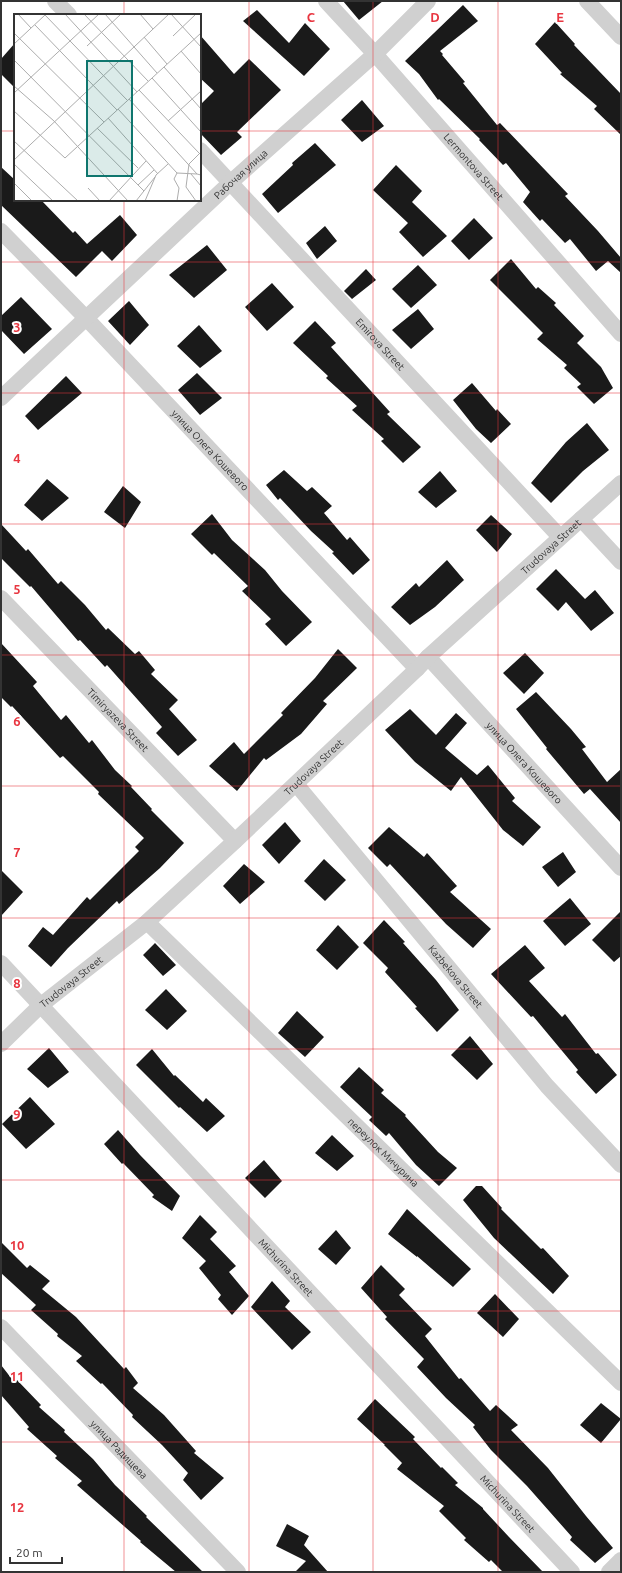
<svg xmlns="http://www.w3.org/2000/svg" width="622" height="1573" font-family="Ubuntu,sans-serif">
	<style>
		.building { fill: #1a1a1a }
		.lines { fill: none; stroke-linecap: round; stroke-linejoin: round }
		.minor { stroke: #d0d0d0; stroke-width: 16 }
		.grid { fill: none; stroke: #e83640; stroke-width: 1; stroke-opacity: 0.55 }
		.labels { text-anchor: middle; stroke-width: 4; stroke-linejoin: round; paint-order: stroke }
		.street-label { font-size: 10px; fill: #333; stroke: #fff }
		.inset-road { fill: none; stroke: #adadad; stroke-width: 1 }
		.view { fill: #0f766e; fill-opacity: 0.15; stroke: #0f766e; stroke-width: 2 }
		.inset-edge { fill: none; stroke: #333; stroke-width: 2 }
		.grid-label { font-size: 13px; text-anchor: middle; font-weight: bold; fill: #e83640; stroke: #fff; stroke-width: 4; stroke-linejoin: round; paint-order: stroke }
	</style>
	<rect width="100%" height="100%" fill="#fff"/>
	<path class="building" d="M343 1H383L359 20Z
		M463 5 478 21 440 51 443 54 442 55 465 82 463 83 497 125 500 123 568 194 565 196 598 231 621 258V273L608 261 596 271 570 239 565 243 542 219 540 221 523 202 530 192 506 163 503 165 479 140 480 139 439 99 438 100 419 74 405 61Z
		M257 10 289 43 305 23 330 49 304 76 243 21Z
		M555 22 575 44 574 45 621 94V135L594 109 597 106 560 74 562 73 535 44Z
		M200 35 234 74 249 59 281 90 237 132 242 137 221 155 200 133V105L214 91 200 78Z
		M15 43V88L1 74V59Z
		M362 100 384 126 362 142 341 120Z
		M315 143 336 165 278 213 262 194 293 165 292 163Z
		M396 165 422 191 412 202 447 236 423 257 399 232 408 223 373 190Z
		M1 167 15 180V200H41L73 233 75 231 87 244 120 215 137 235 112 261 102 251 76 277 1 205Z
		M474 218 493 238 469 260 451 241Z
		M325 226 337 241 317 259 306 243Z
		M207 245 227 270 194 298 169 275Z
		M511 259 536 289 538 287 556 303 554 305 584 336 577 343 601 367 613 388 594 404 577 387 581 384 564 368 567 365 537 339 543 333 490 280Z
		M418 265 437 285 411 308 392 289Z
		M366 269 376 280 352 299 344 291Z
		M272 283 294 307 267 331 245 307Z
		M21 297 52 329 24 354 1 330V316Z
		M129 301 149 325 130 345 108 321Z
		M418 309 434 329 411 349 392 330Z
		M315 321 336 343 331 347 390 412 387 414 421 447 403 463 381 441 384 439 352 410 357 406 326 378 328 376 293 343Z
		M199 325 222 351 200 368 177 346Z
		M197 373 222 398 200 415 178 390Z
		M66 376 82 393 38 430 25 416Z
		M472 383 496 411 497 409 511 424 491 443 476 429 453 400Z
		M587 423 609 450 583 471 551 503 531 483 566 442Z
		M284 470 307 491 312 487 332 506 324 513 347 540 350 537 370 560 353 575 332 553 334 552 311 531 280 498 278 500 266 485Z
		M440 471 457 491 436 508 418 492Z
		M47 479 69 498 42 521 24 505Z
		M123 486 141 502 125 528 104 512Z
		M212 514 232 540 265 570 282 591 312 622 286 646 265 624 271 619 242 591 248 586 214 553 212 555 191 534Z
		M491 515 512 534 497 552 476 530Z
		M1 524 26 551 28 549 58 584 61 581 85 605 106 630 108 628 135 654 139 651 155 670 151 674 178 700 169 709 197 740 178 756 156 733 162 727 130 691 107 665 105 667 80 640 78 641 31 586 30 587 1 558Z
		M447 560 464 580 435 607 410 625 391 607 416 583 419 587Z
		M556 569 585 599 595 590 614 613 591 631 566 602 558 611 536 589Z
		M1 643 37 682 33 686 61 720 66 715 89 743 92 740 115 770 132 786 131 787 152 809 151 810 184 843 160 868 119 904 117 901 68 948 51 967 28 946 43 927 53 935 87 897 90 900 139 851 135 847 144 838 98 794 99 792 63 756 60 758 12 706 11 707 1 697Z
		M338 649 357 668 323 701 327 704 301 734 266 760 264 758 237 791 209 766 234 742 244 754 283 715 281 713 315 678Z
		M525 653 544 673 524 694 503 673Z
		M536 692 571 729 586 747 582 749 607 782 621 769V823L590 789 584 794 546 749 547 748 516 709Z
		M410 709 436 735 456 713 467 723 445 748 477 775 488 765 515 798 512 801 541 827 523 846 503 830 461 777 451 791 415 762 385 730Z
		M285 822 301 841 279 864 262 845Z
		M389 827 424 857 427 853 457 886 450 892 491 929 473 948 446 924 390 864 387 867 368 848Z
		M563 852 576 872 558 887 542 867Z
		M324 859 346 880 325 901 304 881Z
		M244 864 265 882 240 904 223 886Z
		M1 870 23 892 1 916Z
		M570 898 591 924 565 946 543 921Z
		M621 911V956L614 962 592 940Z
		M384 920 405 942 403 943 436 980 459 1010 437 1032 415 1008 417 1007 385 972 388 968 363 943Z
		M338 925 359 947 337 970 316 950Z
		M155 943 176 965 163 976 143 955Z
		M525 945 545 968 529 981 562 1017 565 1014 596 1054 598 1053 617 1075 596 1094 576 1072 578 1070 533 1016 531 1017 491 974Z
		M166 989 187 1011 167 1030 145 1010Z
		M297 1011 324 1037 305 1057 278 1033Z
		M470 1036 493 1064 477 1080 451 1055Z
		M49 1048 69 1072 48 1088 27 1069Z
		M152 1049 174 1076 175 1075 203 1102 206 1098 225 1116 207 1132 180 1107 179 1108 136 1065Z
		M359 1067 384 1090 381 1093 406 1115 405 1116 438 1152 457 1168 439 1186 416 1165 389 1133 386 1136 369 1120 372 1117 340 1087Z
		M30 1097 55 1124 26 1149 2 1124Z
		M118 1130 140 1155 180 1196 172 1211 152 1197 154 1195 123 1163 122 1164 104 1144Z
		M332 1135 354 1156 337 1171 315 1153Z
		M264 1160 282 1181 265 1198 245 1178Z
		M476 1186H482L502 1208 501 1209 541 1249 543 1248 569 1276 553 1294 494 1238 463 1200Z
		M407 1209 471 1269 453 1287 417 1256V1257L388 1234Z
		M200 1215 217 1232 210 1239 236 1266 229 1272 249 1296 232 1315 218 1299 221 1295 199 1268 206 1261 182 1238Z
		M336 1230 351 1248 336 1265 318 1249Z
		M1 1242 27 1268 30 1265 50 1281 42 1289 76 1317 124 1369 126 1367 138 1383 133 1388 164 1415 196 1451 194 1453 224 1478 201 1500 183 1480 188 1473 162 1445 132 1417 133 1415 102 1383 101 1384 76 1361 82 1356 57 1336 58 1334 31 1310 36 1305 1 1273Z
		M381 1265 405 1289 399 1295 432 1329 425 1336 459 1379 461 1378 490 1411 496 1405 518 1425 511 1430 548 1468 586 1516 613 1548 595 1563 570 1540 572 1537 527 1486 491 1450 473 1427 475 1425 446 1398 417 1367 424 1359 385 1319 387 1317 361 1288Z
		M272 1281 290 1301 285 1307 311 1332 292 1350 251 1307Z
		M495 1294 519 1319 503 1337 477 1313Z
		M1 1365 15 1383 17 1380 41 1405 39 1407 65 1430 64 1432 93 1459 115 1485 147 1516 146 1517 203 1572H176L140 1542 141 1541 77 1485 82 1481 55 1458 57 1456 27 1429 29 1427 1 1395Z
		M375 1399 415 1437 413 1439 441 1468 442 1467 458 1483 455 1485 483 1508V1509L509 1537 543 1572H503L491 1560 489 1562 464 1540 466 1538 439 1511 444 1506 397 1469 402 1463 384 1445H385L357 1419Z
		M601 1403 621 1419 601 1443 580 1425Z
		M287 1524 309 1536 304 1545 328 1572H295L306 1561 276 1546Z"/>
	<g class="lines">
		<g class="minor">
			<path d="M55 1 69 15"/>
			<path id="s1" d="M326 1 375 54 621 334"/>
			<path d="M587 1 621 37"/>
			<path id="s2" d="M200 150 560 537"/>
			<path id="s3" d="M1 231 86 318 417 669"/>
			<path id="s4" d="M1 398 231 182 375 54 428 1"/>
			<path d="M581 519 621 562"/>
			<path id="s5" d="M1 598 235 841"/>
			<path id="s6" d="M428 657 621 868"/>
			<path id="s7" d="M296 784 547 1086 621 1165"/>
			<path id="s8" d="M147 922 621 1383"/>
			<path id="s9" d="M1 963 572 1572"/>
			<path id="s10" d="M1 1044 41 1005 147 922 235 841 417 669 428 657 621 483"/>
			<path id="s11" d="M1 1327 238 1572"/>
			<path d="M609 1572 621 1560"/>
		</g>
	</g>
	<path class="grid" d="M124 1V15M249 1V1572M373 1V1572M498 1V1572M1 131H15M200 131H621M124 200V1572M1 262H621M1 393H621M1 524H621M1 655H621M1 786H621M1 918H621M1 1049H621M1 1180H621M1 1311H621M1 1442H621"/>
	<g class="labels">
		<g class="street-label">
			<text dy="4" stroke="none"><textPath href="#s1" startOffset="222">Lermontova Street</textPath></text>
			<text dy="4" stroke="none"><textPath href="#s4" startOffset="328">Рабочая улица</textPath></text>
			<text dy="4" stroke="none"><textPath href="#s2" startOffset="265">Emirova Street</textPath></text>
			<text dy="4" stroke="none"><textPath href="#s3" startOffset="303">улица Олега Кошевого</textPath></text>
			<text dy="4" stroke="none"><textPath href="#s10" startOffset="742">Trudovaya Street</textPath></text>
			<text dy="4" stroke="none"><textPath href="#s5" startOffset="169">Timiryazeva Street</textPath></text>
			<text dy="4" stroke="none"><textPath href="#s6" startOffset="143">улица Олега Кошевого</textPath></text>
			<text dy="4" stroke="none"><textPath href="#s10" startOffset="418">Trudovaya Street</textPath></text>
			<text dy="4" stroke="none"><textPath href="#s7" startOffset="250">Kazbekova Street</textPath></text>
			<text dy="4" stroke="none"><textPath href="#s10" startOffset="94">Trudovaya Street</textPath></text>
			<text dy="4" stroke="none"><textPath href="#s8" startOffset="330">переулок Мичурина</textPath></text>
			<text dy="4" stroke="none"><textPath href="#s9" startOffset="417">Michurina Street</textPath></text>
			<text dy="4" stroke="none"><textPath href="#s11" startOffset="170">улица Радищева</textPath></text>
			<text dy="4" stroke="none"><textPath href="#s9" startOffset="741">Michurina Street</textPath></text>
		</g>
	</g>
	<g transform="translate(14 14)">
		<rect width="187" height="187" fill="#fff"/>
		<path class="inset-road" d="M4 0 17 14M51 0 123 78M70 0 134 67M91 0 143 59M126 0 139 15M157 0 187 33M31 1 113 86M21 11 103 96M0 19 90 108M159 22 182 0M130 23 153 50M0 30 31 1M73 32 107 0M167 37 187 60M0 46 130 177M150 53 187 95M138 64 187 118M0 72 40 107 114 187M125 76 185 139M0 79 85 0M115 85 183 160 187 161M104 95 163 159 183 160M0 97 51 144 187 19M94 104 144 160M154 107 187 77M83 114 124 154M0 127 64 187M0 146 155 0M0 150 39 187M163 159 160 165 165 174 163 187M177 160 187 172M0 169 18 187M124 171 140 156M74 174 86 187M95 187 132 147M122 187 141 163M131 187 142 161 154 150M182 187 172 173 175 150 187 138"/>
		<path class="view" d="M73 47H118V162H73Z"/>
		<rect width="187" height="187" class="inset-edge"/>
	</g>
	<g class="grid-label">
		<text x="311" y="22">C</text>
		<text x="435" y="22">D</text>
		<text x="560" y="22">E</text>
		<text x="17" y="332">3</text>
		<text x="17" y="463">4</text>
		<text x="17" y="594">5</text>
		<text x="17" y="726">6</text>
		<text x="17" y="857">7</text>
		<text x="17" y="988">8</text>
		<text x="17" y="1119">9</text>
		<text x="17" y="1250">10</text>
		<text x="17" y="1381">11</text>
		<text x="17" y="1512">12</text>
	</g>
	<rect width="622" height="1573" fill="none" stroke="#333333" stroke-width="4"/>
	<path d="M10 1557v6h52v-6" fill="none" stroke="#333333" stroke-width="2"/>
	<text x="16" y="1557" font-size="12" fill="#333333" stroke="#ffffff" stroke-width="3" paint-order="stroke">20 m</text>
</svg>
